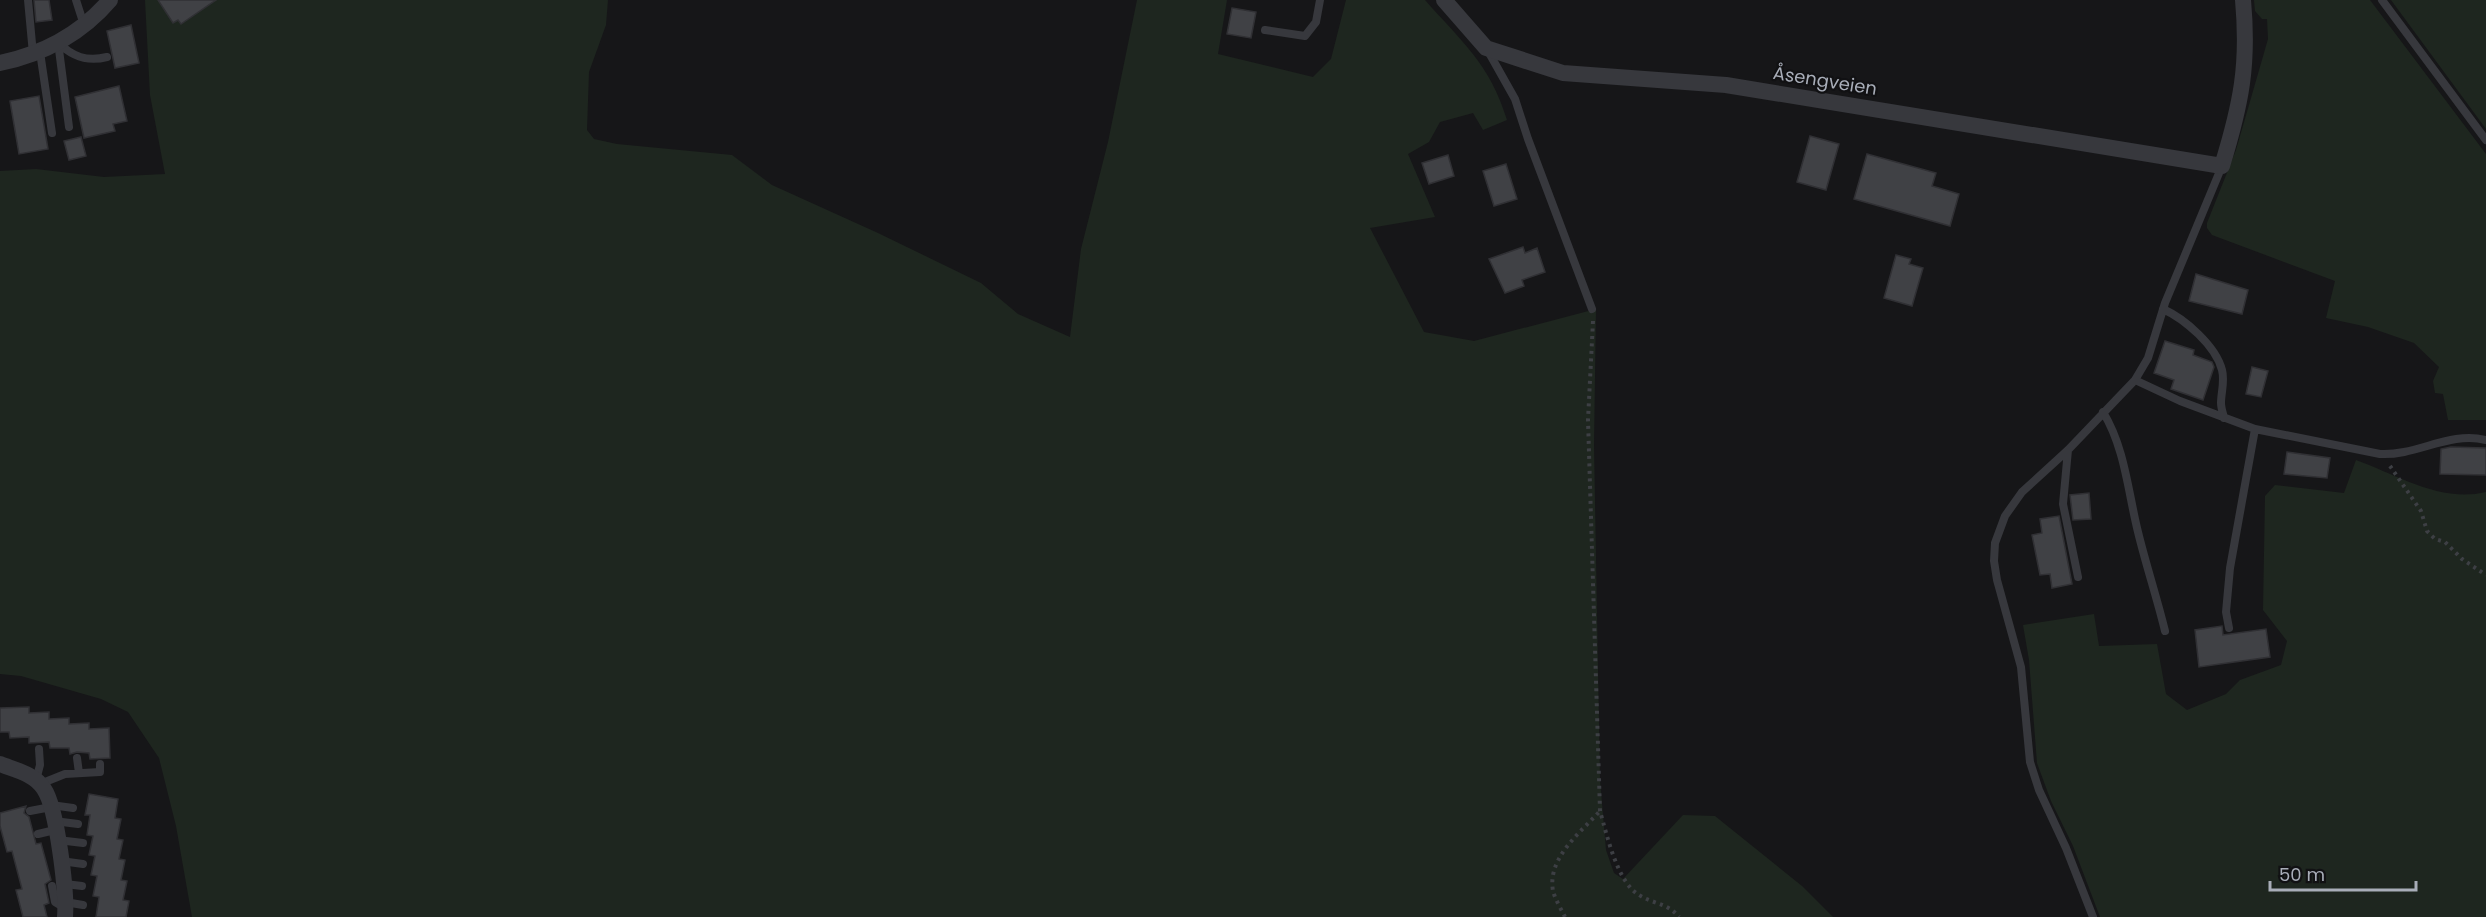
<svg xmlns="http://www.w3.org/2000/svg" width="2486" height="917" font-family="Poppins,sans-serif">
	<style>
		.green { fill: #1e261f }
		.building { fill: #404145; stroke: #303034; stroke-width: 1.5 }
		.lines { fill: none; stroke-linecap: round; stroke-linejoin: round }
		.path { stroke: #3d3f44; stroke-width: 4; stroke-dasharray: 3 4.5; stroke-linecap: butt }
		.service { stroke: #37383d; stroke-width: 8 }
		.minor { stroke: #37383d; stroke-width: 16 }
		.labels { text-anchor: middle; stroke-width: 4.5; stroke-linejoin: round; paint-order: stroke }
		.street-label { font-size: 18px; fill: #a8adb8; stroke: #111113 }
	</style>
	<rect width="100%" height="100%" fill="#161618"/>
	<path class="green" d="M145 0H608L606 25 589 72 587 130 594 139 617 144 732 155 772 185 878 233 981 283 1018 314 1070 337 1081 249 1108 142 1137 0H1227L1218 54 1313 77 1331 59 1346 0H1425C1462 42 1490 64 1507 120L1483 130 1473 113 1440 122 1429 142 1408 154 1435 217 1370 228 1424 332 1474 341 1596 309 1594 445 1600 780 1606 850 1614 873 1623 879 1683 815 1715 816 1802 886 1833 917H192L176 826 159 758 128 712 101 699 21 676 0 674V171L36 169 104 177 165 174 150 95Z
		M2254 0H2370L2486 154V420H2448L2443 394 2435 393 2433 381 2439 367 2414 343 2368 327 2326 318 2335 281 2212 235 2207 228V223L2236 150 2268 39 2267 19H2262L2255 11Z
		M2391 0H2486V129Z
		M2356 460C2397 475 2441 503 2486 492V917H2100L2073 846 2051 801 2037 763 2029 660 2023 625 2094 614 2099 646 2157 644 2166 694 2187 710 2226 694 2240 680 2281 665 2287 641 2263 610 2265 496 2275 485 2344 493Z"/>
	<path class="building" d="M34 0H49L52 20 36 22Z
		M158 0H216L181 24 178 20 173 23Z
		M1232 8 1256 12 1251 38 1227 34Z
		M131 25 139 63 115 68 107 31Z
		M119 86 127 121 113 124 115 131 84 138 75 97Z
		M39 96 48 149 19 154 10 101Z
		M1810 136 1839 144 1826 190 1797 182Z
		M81 137 86 156 69 160 64 141Z
		M1867 154 1936 173 1932 186 1959 194 1950 226 1854 199Z
		M1448 155 1454 176 1429 184 1422 163Z
		M1506 164 1517 199 1494 206 1483 171Z
		M1523 247 1525 253 1537 248 1545 272 1522 280 1524 286 1505 293 1489 259Z
		M1896 255 1911 259 1909 264 1923 268 1912 306 1884 298Z
		M2196 274 2248 290 2242 314 2189 301Z
		M2165 341 2194 350 2193 355 2212 362 2214 367 2203 400 2171 389 2174 380 2154 373Z
		M2252 367 2268 371 2261 397 2246 394Z
		M2451 447 2486 448V475L2440 474 2441 449Z
		M2287 452 2330 458 2327 478 2284 474Z
		M2089 493 2091 519 2073 520 2070 495Z
		M2059 516 2072 584 2052 588 2050 574 2040 575 2032 535 2042 533 2040 519Z
		M2222 626 2223 635 2266 629 2270 657 2199 667 2195 630Z
		M29 707V713L49 712V719L69 718V724L89 723V729L109 728 110 758 90 759 89 753 77 752 70 754 69 748H50L49 742 29 743V737L10 738 9 732H0V708Z
		M89 794 118 799 115 818 121 819 117 839 123 840 119 859 125 860 121 880 127 881 123 900 129 901 126 917H96L99 897 93 896 97 876 91 875 95 856 89 855 93 836 87 835 90 815H85Z
		M26 806 24 813 29 817 36 844 41 843 51 880 45 884 49 903 44 905 47 917H23L16 890 22 889 12 851 7 852 0 826V813Z"/>
	<g class="lines">
		<path class="path" d="M1593 321 1588 420 1600 811C1607 835 1617 882 1639 895 1653 904 1668 903 1679 917
			M2390 466 2421 511 2427 531 2435 539 2445 542 2462 559 2486 575
			M1565 917C1561 909 1555 899 1553 891 1547 858 1580 833 1600 811"/>
		<path class="service" d="M28 0 33 54
			M76 0 84 25
			M2382 0 2486 140
			M1265 30 1305 36 1316 22 1320 0
			M1488 51 1515 99 1528 139 1592 309
			M40 52 52 133
			M69 127 58 42C72 57 87 62 107 57
			M2163 309C2185 319 2216 346 2222 370 2225 381 2221 393 2221 403 2221 408 2223 413 2224 418
			M2135 380 2180 401 2255 429 2380 454C2417 456 2449 431 2486 440
			M2103 412C2125 448 2128 492 2138 532 2146 565 2157 598 2165 631
			M2068 450 2063 504 2078 577
			M2229 628 2226 612 2230 568 2255 429
			M77 758 79 773
			M36 780 40 765 39 749
			M40 784 65 774 100 772V764
			M51 805 73 808
			M30 811 51 807
			M54 821 78 824
			M38 834 55 830
			M58 840 83 843
			M61 861 83 864
			M65 884 82 886
			M52 886 55 902 65 908
			M65 902 83 905
			M2093 917 2066 848 2039 790 2030 762 2021 667 1997 580 1994 561 1995 543 2005 516 2022 492 2068 450 2135 380 2148 358 2165 303 2222 166"/>
		<path class="minor" d="M1444 0 1486 48 1563 73 1726 85 2222 166C2241 104 2249 65 2243 0
			M0 63C43 54 81 34 110 0
			M0 764C15 770 35 774 44 789 57 808 67 892 65 917"/>
	</g>
	<g class="labels">
		<g class="street-label">
			<text transform="translate(1825 81) rotate(9)" y="6">Åsengveien</text>
		</g>
	</g>
	<path d="M2270 881v9h146v-9" fill="none" stroke="#a8adb8" stroke-width="3"/>
	<text x="2279" y="881" font-size="18" fill="#a8adb8" stroke="#111113" stroke-width="4.5" paint-order="stroke">50 m</text>
</svg>
